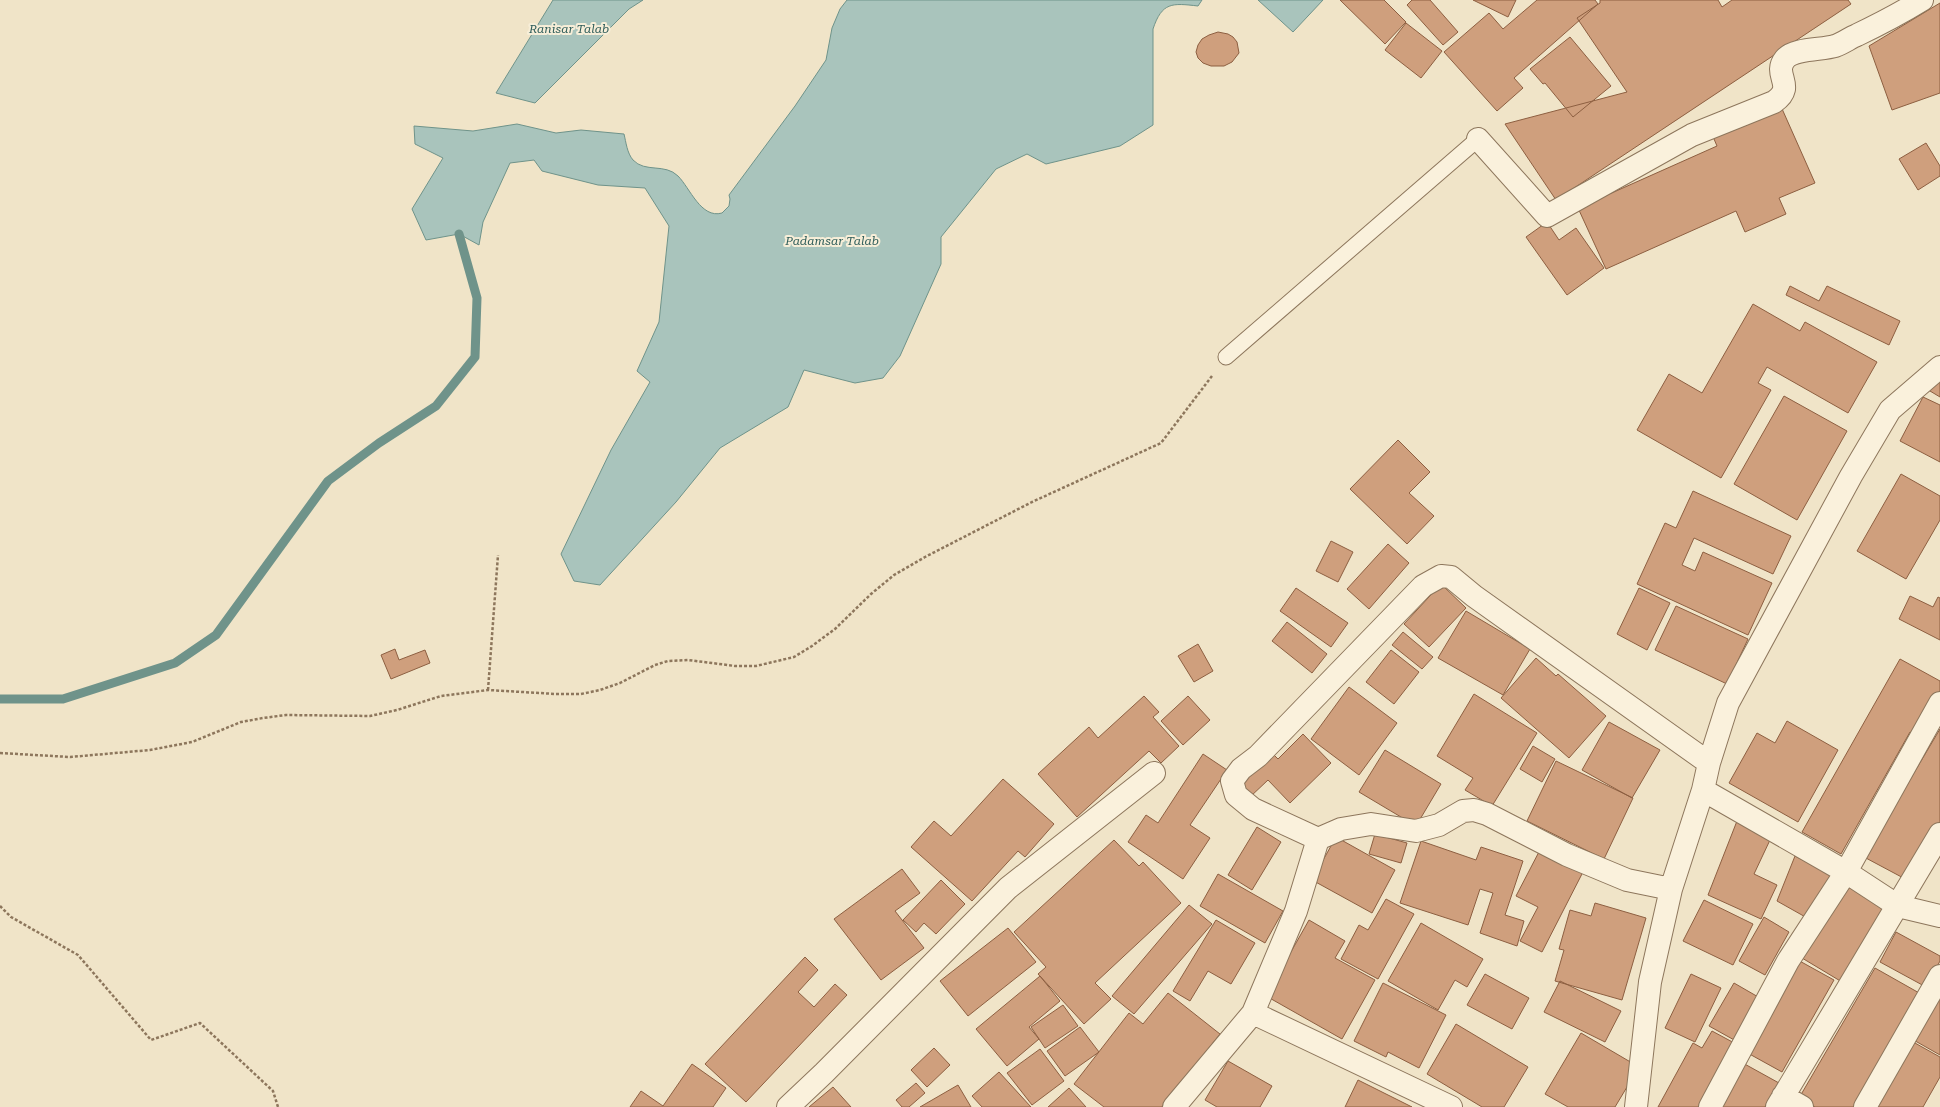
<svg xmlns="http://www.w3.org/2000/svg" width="1940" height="1107" font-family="'Roboto Serif',serif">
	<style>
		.water { fill: #a9c4bc; stroke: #6f938a }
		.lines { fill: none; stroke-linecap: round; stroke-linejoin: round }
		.stream { stroke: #6f938a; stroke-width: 9 }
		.building { fill: #cf9f7d; stroke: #8d5f41 }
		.service-casing { stroke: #8d765c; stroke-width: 17 }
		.minor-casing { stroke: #8d765c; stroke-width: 24 }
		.path { stroke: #8d765c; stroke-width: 2.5; stroke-dasharray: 3 2; stroke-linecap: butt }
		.service { stroke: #faf1dc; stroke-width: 15 }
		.minor { stroke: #faf1dc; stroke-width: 22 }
		.labels { text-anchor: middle; stroke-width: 4; stroke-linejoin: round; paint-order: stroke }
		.water-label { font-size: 12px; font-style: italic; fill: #2f5d5a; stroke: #f7eed8 }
	</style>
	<rect width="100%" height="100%" fill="#f0e4c8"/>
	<path class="water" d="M553 0H643L629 9 535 103 496 93Z
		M847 0H1202L1198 6C1172 3 1162 2 1153 29V125L1120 146 1046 164 1027 154 996 169 941 237V264L900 356 883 378 855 383 804 370 788 407 720 448 676 502 600 585 574 581 561 554 611 450 650 382 637 371 659 322 669 226 645 188 598 185 542 171 534 160 510 163 483 222 479 245 459 234 426 240 412 209 443 158 415 144 414 126 473 131 517 124 556 133 581 130 624 134C626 142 627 153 633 160 645 173 665 163 678 176 690 188 701 219 722 213L729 206 730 199 729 195 795 106 826 60 832 28 840 9Z
		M1258 0H1323L1293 32Z"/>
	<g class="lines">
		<path class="stream" d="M0 699H63L175 663 216 635 328 481 379 443 436 406 475 357 477 298 459 234"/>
	</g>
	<path class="building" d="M1340 0H1384L1406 22 1385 44Z
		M1412 0H1430L1458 32 1443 45 1407 5Z
		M1473 0H1516L1508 17Z
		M1537 0H1595L1598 4 1514 78 1523 88 1497 111 1444 52 1489 13 1503 29Z
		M1600 0H1718L1722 7 1732 0H1848L1851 4 1556 200 1505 124 1627 92 1577 18 1600 3Z
		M1940 3V93L1892 110 1869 46Z
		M1406 23 1442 51 1421 78 1385 50Z
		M1218 32 1228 34 1233 37 1237 42 1239 53 1232 62 1224 66H1211L1203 63 1198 58 1196 52 1198 45 1202 39 1209 35Z
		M1570 37 1611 86 1573 117 1545 83 1543 84 1530 69Z
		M1779 102 1815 183 1779 198 1786 214 1745 232 1736 211 1606 269 1578 208 1717 146 1711 132Z
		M1926 143 1940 166V176L1918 190 1899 159Z
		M1547 222 1559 240 1576 228 1604 268 1567 295 1526 237Z
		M1790 286 1819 301 1827 286 1900 321 1889 345 1786 295Z
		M1753 304 1800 331 1805 322 1877 362 1848 413 1767 367 1758 383 1771 390 1721 478 1637 430 1669 374 1702 393Z
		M1940 370V397L1925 388Z
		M1784 396 1847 431 1797 520 1734 484Z
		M1923 397 1940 405V462L1900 441Z
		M1398 440 1430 472 1409 493 1434 516 1407 544 1350 489Z
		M1901 474 1940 496V520L1906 579 1857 551Z
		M1693 491 1791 536 1773 574 1694 538 1682 565 1695 571 1703 552 1772 583 1748 635 1637 584 1665 523 1676 528Z
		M1331 541 1353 552 1338 582 1316 571Z
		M1388 544 1409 563 1369 609 1347 589Z
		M1441 584 1466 608 1429 647 1404 624Z
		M1296 588 1348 623 1331 647 1280 611Z
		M1639 588 1670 603 1647 650 1617 634Z
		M1910 596 1933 607 1938 597 1940 598V640L1899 619Z
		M1676 606 1748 639 1727 684 1655 650Z
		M1466 611 1530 649 1503 695 1438 658Z
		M1287 622 1327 654 1312 673 1272 641Z
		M1403 632 1433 657 1422 669 1392 645Z
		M1198 644 1213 671 1194 682 1178 656Z
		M395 649 399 660 425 650 430 663 391 679 381 655Z
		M1391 650 1419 672 1394 704 1366 682Z
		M1536 658 1556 676 1558 674 1606 716 1569 758 1501 698Z
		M1900 659 1940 681V691L1915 735 1910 732 1841 854 1802 832Z
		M1349 687 1397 723 1359 775 1311 739Z
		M1474 694 1537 733 1492 806 1465 790 1473 778 1437 756Z
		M1144 696 1159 712 1153 717 1179 746 1161 763 1149 751 1077 817 1038 774 1089 727 1098 738Z
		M1188 696 1210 720 1183 745 1161 721Z
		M1787 721 1838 750 1798 822 1729 783 1757 733 1775 743Z
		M1609 722 1660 750 1632 798 1582 770Z
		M1940 729V824L1909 881 1864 857Z
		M1303 734 1331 763 1290 803 1268 780 1250 797 1239 785 1272 753 1278 759Z
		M1533 746 1555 759 1542 782 1520 769Z
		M1385 750 1441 784 1416 826 1359 792Z
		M1203 754 1227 770 1190 825 1210 838 1183 879 1128 842 1146 815 1158 823Z
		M1556 761 1633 798 1604 859 1527 821Z
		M1003 779 1054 824 1025 857 1018 851 972 901 911 847 934 821 951 836Z
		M1737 821 1770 840 1754 874 1777 885 1761 919 1708 895Z
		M1257 827 1281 842 1252 890 1228 875Z
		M1375 834 1407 843 1401 863 1369 854Z
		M1336 837 1395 870 1372 913 1312 880Z
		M1114 840 1139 866 1143 862 1181 903 1095 983 1111 999 1084 1024 1038 974 1046 967 1014 932Z
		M1421 841 1476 860 1481 847 1523 861 1505 915 1524 921 1517 946 1480 933 1493 893 1480 889 1468 925 1400 903Z
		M1541 848 1584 870 1542 952 1520 941 1538 907 1516 896Z
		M1795 856 1833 876 1809 919 1777 901Z
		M902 869 920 893 895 911 924 948 881 980 834 919Z
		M1218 874 1283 911 1265 943 1200 906Z
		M941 880 965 904 936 934 924 923 916 932 903 920Z
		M1845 884 1885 907 1842 982 1802 958Z
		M1386 899 1414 914 1378 979 1341 959 1359 925 1368 930Z
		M1704 900 1753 924 1733 965 1683 941Z
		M1595 903 1646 918 1622 1000 1555 981 1564 950 1559 949 1570 910 1591 916Z
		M1189 905 1212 924 1134 1014 1112 996Z
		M1764 917 1789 932 1765 975 1739 961Z
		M1216 920 1255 943 1231 984 1208 971 1190 1001 1173 991Z
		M1309 920 1345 941 1335 958 1375 980 1342 1039 1266 996Z
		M1421 923 1483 959 1467 987 1455 980 1438 1010 1388 981Z
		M1008 928 1036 962 968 1016 940 981Z
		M1896 932 1940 956V961L1926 987 1880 962Z
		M805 957 818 970 798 992 814 1007 835 984 847 995 746 1102 705 1064Z
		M1796 959 1834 980 1782 1072 1744 1051Z
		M1875 968 1921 994 1856 1107H1815L1799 1098Z
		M1485 974 1529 998 1512 1029 1467 1005Z
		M1691 974 1721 988 1695 1042 1665 1028Z
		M1040 976 1060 1001 1029 1027 1039 1039 1007 1066 976 1029Z
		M1560 981 1621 1011 1605 1042 1544 1012Z
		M1383 983 1446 1015 1419 1068 1388 1052 1386 1057 1354 1041Z
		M1734 983 1760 998 1736 1041 1709 1026Z
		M1940 986V1055L1910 1038Z
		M1168 993 1220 1034 1162 1107H1104L1074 1084 1129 1013 1143 1024Z
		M1063 1005 1078 1026 1045 1048 1031 1027Z
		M1456 1024 1528 1067 1504 1107H1482L1427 1074Z
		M1080 1027 1099 1052 1065 1076 1047 1051Z
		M1712 1031 1738 1045 1703 1107H1658L1693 1043 1702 1048Z
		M1581 1033 1639 1067 1615 1107H1568L1545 1094Z
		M1906 1038 1940 1057V1077L1923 1107H1869Z
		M934 1048 950 1065 927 1087 911 1070Z
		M1040 1049 1064 1081 1032 1105 1007 1073Z
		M1228 1061 1272 1086 1260 1107H1217L1205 1100Z
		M1741 1062 1779 1083 1765 1107H1716Z
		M692 1064 726 1088 713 1107H630L641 1091 663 1106Z
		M999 1072 1031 1107H982L972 1096Z
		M1358 1080 1412 1107H1345Z
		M916 1083 925 1093 909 1107H902L896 1100Z
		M958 1085 971 1107H920Z
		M833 1087 851 1107H809Z
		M1069 1088 1086 1107H1048Z"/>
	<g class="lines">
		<defs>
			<path id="service" d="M1226 357 1478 139"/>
			<path id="minor" d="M1478 139 1547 216 1692 135 1774 102C1797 86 1772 75 1785 59 1794 48 1822 50 1835 46 1843 43 1850 38 1857 35 1880 24 1901 13 1922 0
				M1703 790 1846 872 1898 906 1940 916
				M1318 839 1253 809 1236 795 1232 781 1241 769 1258 756 1423 586 1441 576 1451 577 1474 596 1709 763
				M1253 1013 1296 911 1318 839 1341 829 1371 824 1416 831 1439 825 1463 811 1474 810 1487 814 1567 855 1627 880 1671 889
				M1783 1096 1802 1107
				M788 1107 824 1073 1008 888 1154 773
				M1174 1107 1253 1013 1451 1107
				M1636 1107 1650 982 1671 889 1703 790 1709 763 1728 703 1851 476 1890 410 1940 367
				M1710 1107 1788 961 1846 872 1940 703
				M1777 1107 1940 834
				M1865 1107 1940 976"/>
		</defs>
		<use href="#service" class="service-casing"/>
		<use href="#minor" class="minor-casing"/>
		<path class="path" d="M488 690 498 555
			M0 753 70 757 150 750 192 742 241 722 263 718 286 715 370 716 397 710 441 696 488 690 556 694H581L600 690 620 683 655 665 668 661 688 660 735 666H756L794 657 812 646 835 629 871 594 894 575 925 557 1032 502 1161 443 1212 376
			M0 906 11 917 78 955 151 1040 200 1023 273 1091 278 1107"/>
		<use href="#service" class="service"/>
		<use href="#minor" class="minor"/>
	</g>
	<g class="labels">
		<g class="water-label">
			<text x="569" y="33">Ranisar Talab</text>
			<text x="832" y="245">Padamsar Talab</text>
		</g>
	</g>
</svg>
